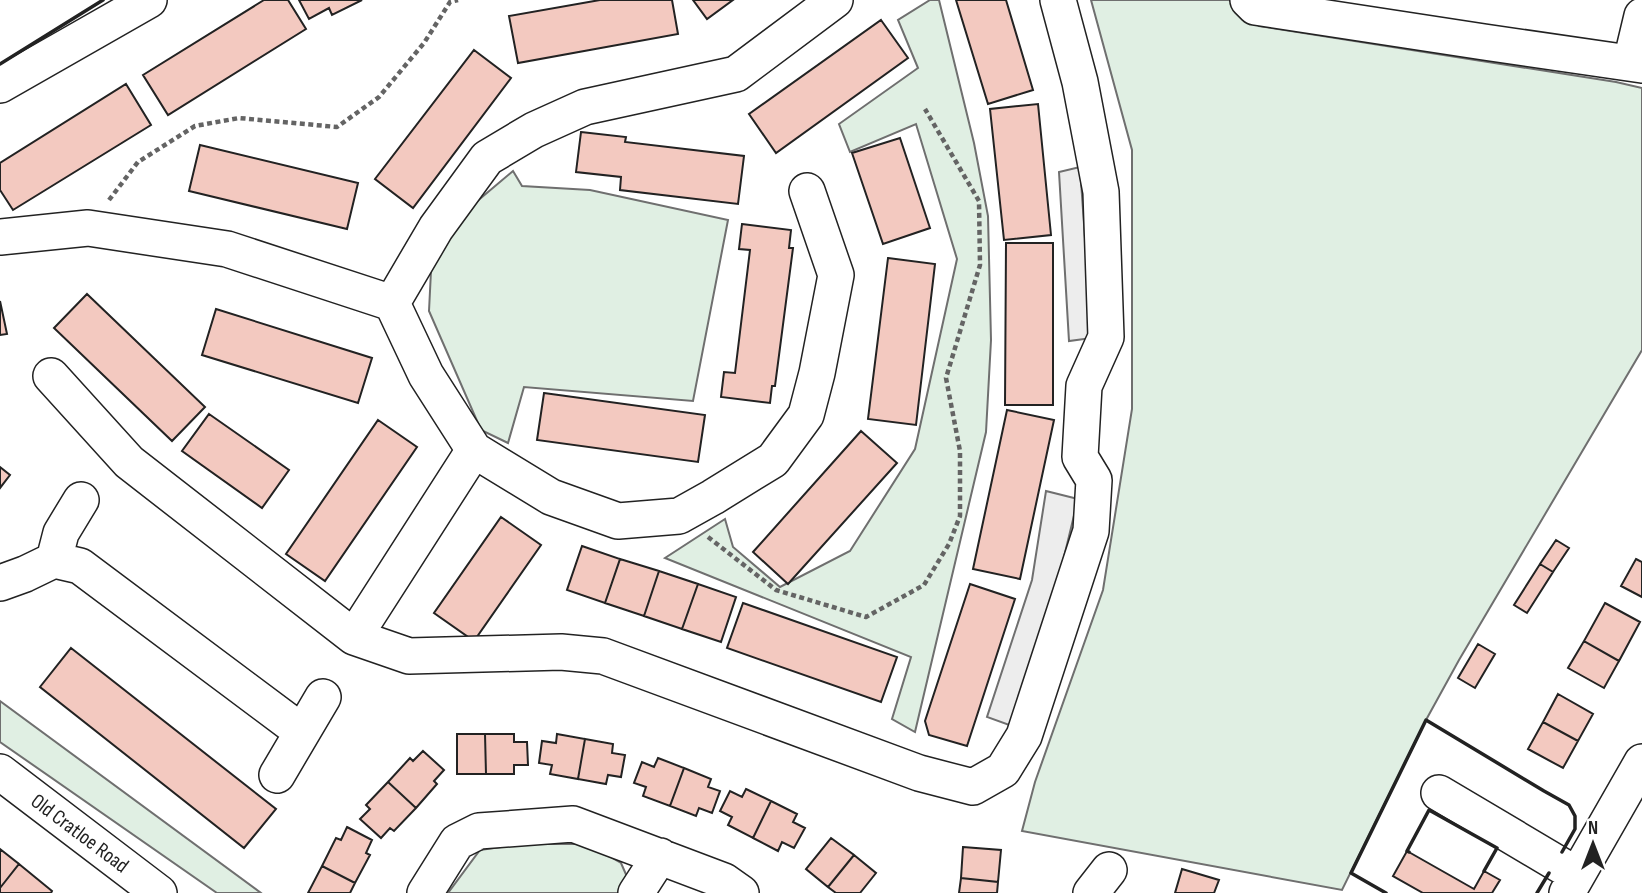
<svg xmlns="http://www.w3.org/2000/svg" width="1642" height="893" font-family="'Sofia Sans Condensed',sans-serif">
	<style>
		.green { fill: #e0efe3; stroke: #6f6f6f; stroke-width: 2 }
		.parking { fill: #ededed; stroke: #6f6f6f; stroke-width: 2 }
		.building { fill: #f3c9c0; stroke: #222; stroke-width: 2 }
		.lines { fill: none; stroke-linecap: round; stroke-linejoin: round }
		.minor-casing { stroke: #222; stroke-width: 38 }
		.path { stroke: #646464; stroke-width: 4.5; stroke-dasharray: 5 3.5; stroke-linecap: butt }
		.minor { stroke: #fff; stroke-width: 35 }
		.wall { stroke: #222; stroke-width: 3.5 }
		.labels { text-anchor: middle; stroke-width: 5; stroke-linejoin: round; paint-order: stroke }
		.street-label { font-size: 21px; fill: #222; stroke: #fff }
	</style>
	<rect width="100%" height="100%" fill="#fff"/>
	<path class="green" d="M930 0H939L974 143 988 216 991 340 986 432 915 732 892 719 911 657 665 558 725 519 733 547 780 587 850 551 915 449 957 259 916 124 850 152 839 124 918 68 898 20Z
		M1091 0H1229L1259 26 1616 82 1642 88V350L1459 660 1426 720 1342 890 1022 831 1035 782 1103 590 1132 409V150Z
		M513 171 522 186 590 190 728 220 693 401 524 387 508 443 481 430 429 311 432 251 475 203Z
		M0 701 261 893H217L0 742Z
		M522 844H588L621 863 628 879 619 893H448L480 850Z"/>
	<path class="parking" d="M1080 167 1092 338 1069 341 1059 172Z
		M1046 491 1078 499 1056 590 1012 726 987 717 1032 580Z"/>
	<path class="building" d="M264 0H288L306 29 168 115 143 75Z
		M299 0H362L332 15 329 8 309 19Z
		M600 0H672L678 34 518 63 509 16Z
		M693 0H733L707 19Z
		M956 0H1006L1033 90 988 104Z
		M881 20 908 58 776 153 749 114Z
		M474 50 511 78 413 208 375 179Z
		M126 84 151 125 13 210 0 190V163Z
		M1038 104 1051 235 1004 240 990 109Z
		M581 132 626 137 625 142 744 156 738 204 620 190 621 177 576 172Z
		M900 138 930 228 883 244 852 153Z
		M200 145 358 183 347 229 189 191Z
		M742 224 791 230 789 248H793L775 386H772L770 403 721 397 724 372 735 373 750 250 739 249Z
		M1006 243H1053V405H1005Z
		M888 258 935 264 916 425 868 419Z
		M87 294 205 407 172 441 54 328Z
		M0 301 7 334 0 335Z
		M216 309 372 358 358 403 202 355Z
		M544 393 705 415 698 462 537 440Z
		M1007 410 1054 420 1020 579 973 569Z
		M209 414 289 470 262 508 182 451Z
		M378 420 417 447 325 581 286 554Z
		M861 431 897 463 788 584 753 552Z
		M0 467 10 475 0 488Z
		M501 517 541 545 474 641 434 613Z
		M1556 540 1569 548 1553 572 1540 564Z
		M582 546 620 559 605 603 567 590Z
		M620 559 659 571 644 616 605 603Z
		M1636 559 1642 562V597L1621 586Z
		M1540 564 1553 572 1527 613 1514 605Z
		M659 571 698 584 682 629 644 616Z
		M698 584 736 597 721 642 682 629Z
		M970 584 1015 599 967 746 929 735 925 721Z
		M743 603 897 657 881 702 727 648Z
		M1605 603 1640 622 1619 661 1584 641Z
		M1584 641 1619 661 1604 688 1568 668Z
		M1478 644 1495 654 1475 688 1458 678Z
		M71 648 276 809 244 848 40 687Z
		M1558 694 1593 714 1578 741 1543 722Z
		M1543 722 1578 741 1563 768 1528 749Z
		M457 734H485L486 774H457Z
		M485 734H514V742H527L528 765H514V774H486Z
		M557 734 585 739 578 779 550 774 552 765 539 763 542 741 556 743Z
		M585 739 613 744 612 753 625 755 621 777 608 775 606 784 578 779Z
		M423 751 444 770 434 781 437 784 416 808 388 782 410 758 413 761Z
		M658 758 684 768 670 806 643 796 646 787 634 783 642 762 654 767Z
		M684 768 711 779 708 787 720 791 712 813 699 808 696 816 670 806Z
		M388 782 416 808 394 831 390 828 381 838 360 819 370 809 366 805Z
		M746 789 771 801 753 838 728 825 732 817 720 811 730 791 742 797Z
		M771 801 797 814 793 822 805 828 794 848 782 842 778 851 753 838Z
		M347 827 372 840 366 853 370 855 355 883 322 866 336 838 341 840Z
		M831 838 854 855 828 887 806 869Z
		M963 847 1001 850 998 882 961 878Z
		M0 849 19 864 0 888Z
		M1407 851 1474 889 1484 871 1500 880 1492 893H1423L1393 876Z
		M854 855 876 873 860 893H836L828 887Z
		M19 864 52 891 51 893H0V888Z
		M322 866 355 883 350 893H308Z
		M1182 869 1219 880 1214 893H1175Z
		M961 878 998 882 997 893H959Z"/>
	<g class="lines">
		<defs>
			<path id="minor" d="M1248 0 1255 7 1484 42 1642 65
				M1631 62 1642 16
				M0 85 149 0
				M0 237 88 228 227 249 392 303 426 375 474 450 551 497 618 521 679 516 713 497 773 460 806 415 817 373 836 275 807 191
				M392 303 436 228 487 158 534 130 585 107 736 74 835 0
				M51 376 129 462 354 637 474 450
				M54 560 61 533 81 500
				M0 583 25 574 54 560 80 566 302 732
				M354 637 409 656 561 652 603 656 919 773 973 787 1003 770 1024 736 1091 531 1094 480 1080 457 1084 386 1106 337 1101 192 1080 82 1058 0
				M0 772 159 893
				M277 775 323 697
				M1439 793 1577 875
				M425 893 457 842 479 831 573 824 724 881 741 893
				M636 893 660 856
				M1091 893 1109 870
				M1567 893 1642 762"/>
		</defs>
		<use href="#minor" class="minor-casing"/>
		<path class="path" d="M109 200 138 162 195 126 239 118 337 127 379 97 424 43 450 2 458 0
			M708 537 776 590 866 617 924 585 949 544 960 516V451L946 378 980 265 979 201 925 109"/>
		<use href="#minor" class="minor"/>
		<path class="wall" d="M0 64 103 0
			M1409 852 1407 851 1429 810 1497 848 1484 871
			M1386 893 1351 873 1426 720 1544 791 1569 805 1575 816V829L1562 852
			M1537 893 1549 873"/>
	</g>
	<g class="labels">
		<g class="street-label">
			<text transform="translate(80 833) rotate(37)" y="7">Old Cratloe Road</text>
		</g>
	</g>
	<g transform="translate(1593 844)" stroke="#ffffff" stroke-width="5" paint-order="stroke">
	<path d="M0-5L12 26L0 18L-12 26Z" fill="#222222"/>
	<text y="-10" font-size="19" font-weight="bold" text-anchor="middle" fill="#222222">N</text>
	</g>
</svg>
